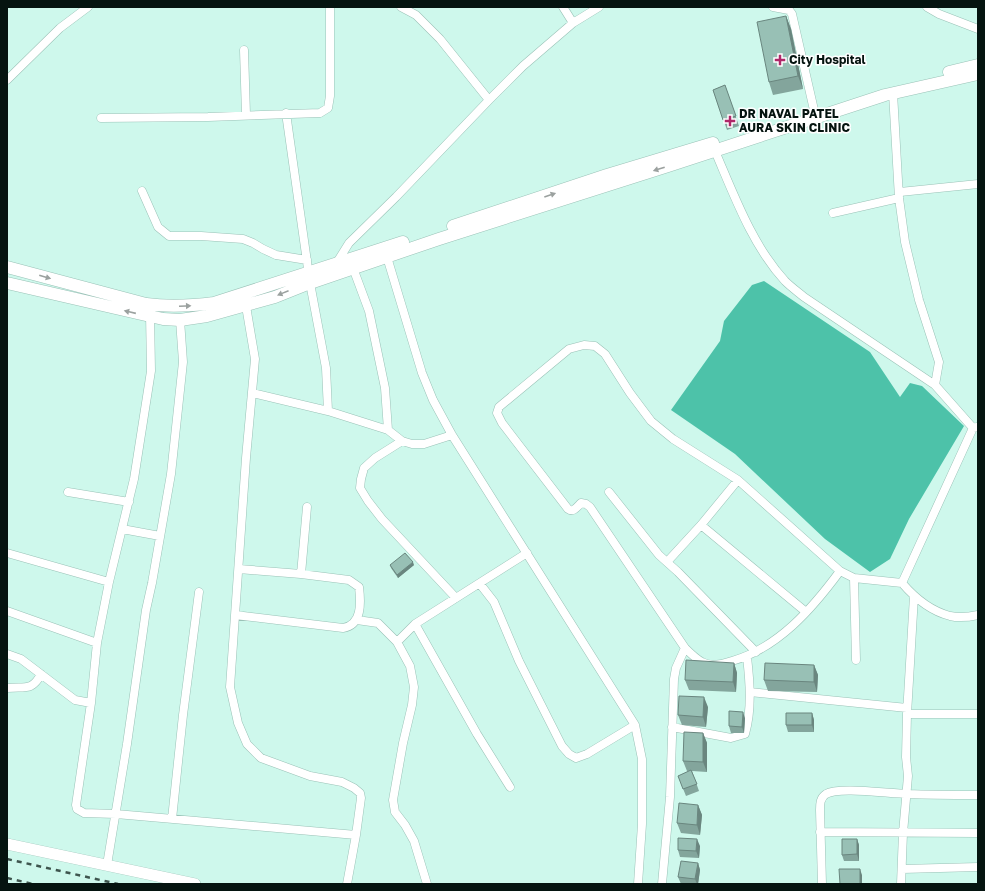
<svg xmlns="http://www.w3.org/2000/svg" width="985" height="891" font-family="'Golos Text',sans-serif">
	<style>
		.water { fill: #4dc2a9 }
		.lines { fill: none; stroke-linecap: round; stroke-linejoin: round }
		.minor-casing { stroke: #9ac2b7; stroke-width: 9 }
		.tertiary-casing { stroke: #9ac2b7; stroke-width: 12 }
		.secondary-casing { stroke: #9ac2b7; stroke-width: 13 }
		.minor { stroke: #fff; stroke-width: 8 }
		.tertiary { stroke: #fff; stroke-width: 11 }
		.secondary { stroke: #fff; stroke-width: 12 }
		.rail { stroke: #3e554e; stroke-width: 2.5; stroke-dasharray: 5 5; stroke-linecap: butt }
		.wall { fill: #83a59c }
		.shaded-wall { fill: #6a867f }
		.building { fill: #98c0b5; stroke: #6a867f }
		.oneway { fill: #9ba19f }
		.poi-dot { fill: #af2769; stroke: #fff; stroke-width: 1.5 }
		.labels { text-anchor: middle; stroke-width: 3; stroke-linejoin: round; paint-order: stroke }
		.poi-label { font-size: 12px; font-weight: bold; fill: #051410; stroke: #fff; text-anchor: start }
	</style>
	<rect width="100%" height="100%" fill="#cef8ec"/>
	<path class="water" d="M764 281 870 352 900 397 910 383 922 386 964 426 909 519 890 559 870 572 825 539 735 454 671 410 720 341 724 321 752 285Z"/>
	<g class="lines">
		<defs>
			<path id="minor" d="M401 7 416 15 440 39 489 100
				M563 7 573 23
				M773 7 789 10 792 14 814 110
				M927 7 939 14 978 29
				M244 50 246 115
				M7 80 60 28 88 7
				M893 93 899 198 905 242 919 300 939 362 935 385 973 428
				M286 113 310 283 326 368 328 411
				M101 118 208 117 320 113 328 108 330 96V7
				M715 151C734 195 752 245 785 281 791 287 798 292 804 297L935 385
				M142 191 158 227 169 236H201L243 239 253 243 263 249 276 255 307 260
				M900 192 978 184
				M833 213 899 198
				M387 257 422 373 433 400 452 435 635 725 642 759V824L638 884
				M336 264 349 243 396 197 489 100 523 66 573 23 599 7
				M353 268 369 311 385 388 388 430
				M246 306 255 359 246 458 230 687 238 723 247 744 261 758 310 776 342 782 354 788 360 793 361 798 356 835 347 884
				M150 313 151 371 134 479 109 582 97 643 91 703 76 805 77 809 84 813 116 814 356 835
				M252 393 328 411 388 430 402 441 412 444H424L452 435
				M402 441 375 458 364 468 361 479 360 488 368 501 382 519 456 598
				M68 492 129 502
				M609 492 659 555 678 572 756 652
				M701 525 806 612
				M122 529 160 536
				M7 553 109 582
				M667 562 701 525 738 480
				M301 574 307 507
				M854 578 856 660
				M902 583 973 428 977 427
				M480 584 494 602 519 661 562 746 569 754 576 758 587 754 635 725
				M7 611 97 643
				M235 615 343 628C362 625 361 603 359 587L349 580 301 574 239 569
				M357 620 378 623 397 642
				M415 624 397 642 410 666 414 687 412 705 403 743 393 800 395 812 405 825 414 841 427 884
				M685 648C690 653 696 659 702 662 710 667 723 664 732 661 778 648 812 609 840 571
				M7 654 21 659 75 700 91 703
				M7 688C24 686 32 692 41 674
				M750 692 907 708
				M907 714H978
				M672 727 731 738 745 734C752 709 750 683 747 657
				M510 787 477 734 415 624 527 553
				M172 819 183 715 199 592
				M820 832 978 833
				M107 865 127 744 146 610 152 583 171 474 183 362 180 320
				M902 869 978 867
				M662 884 670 797 674 679 676 668 685 648 590 507 586 504 581 503C577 507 573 513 568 509L502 423 497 413 499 407 569 349 584 345 595 346 605 354 630 393 651 421 673 439 738 480 840 571 854 578 902 583C914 597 931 611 950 616 959 618 969 617 978 615
				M822 884 820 810C820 804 820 798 826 794 839 786 890 794 908 794 931 795 955 795 978 795
				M901 884 903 833 908 776 906 757 907 714 914 596"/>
			<path id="tertiary" d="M7 844 195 884"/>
			<path id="secondary" d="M949 72 978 65
				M453 226 607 175 713 143
				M7 267 146 304C169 307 190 306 214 303L403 242
				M7 283 163 319 180 320 207 316 275 297 310 283 439 239 668 166 885 95 978 74"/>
		</defs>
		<use href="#minor" class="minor-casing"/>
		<use href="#tertiary" class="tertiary-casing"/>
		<use href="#secondary" class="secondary-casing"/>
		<use href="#minor" class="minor"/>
		<use href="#tertiary" class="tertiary"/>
		<use href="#secondary" class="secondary"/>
		<path class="rail" d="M7 859 118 884
			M7 878 33 884"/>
	</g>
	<path class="wall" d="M786 16 791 29 803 89 773 95 769 82Z
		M725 85 739 126 727 130 713 90Z
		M390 565H414L398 578 391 568Z
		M734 663 737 673 736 692 689 690 685 680Z
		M814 665 818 675 817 692 768 691 764 680Z
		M708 707 706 727 682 725 678 715Z
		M812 713 814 720V732H788L786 725Z
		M745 718 744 733H731L729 726Z
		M703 733 707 743V772L692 771 699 791 686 796 678 776 689 771H687L683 761Z
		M698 805 702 815 700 835 681 833 677 823Z
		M857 839 859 845V861H844L842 855Z
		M700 846 699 858 680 857 678 850Z
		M698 863 700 870 698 884H681L678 877Z"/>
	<path class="shaded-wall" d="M786 16 791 29 803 89 798 76Z
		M413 562 414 565 398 578 397 575Z
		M734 663 737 673 736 692 733 682Z
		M814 665 818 675 817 692 814 682Z
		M704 697 708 707 706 727 703 717Z
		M743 712 745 718 744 733 742 727Z
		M812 713 814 720V732L812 725Z
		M703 733 707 743V772L703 762Z
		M698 805 702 815 700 835 697 825Z
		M697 839 700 846 699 858 696 851Z
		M857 839 859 845V861L857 854Z
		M698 863 700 870 698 884H697L695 879Z
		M860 869 862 875V884H860Z"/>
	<path class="building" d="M786 16 798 76 769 82 757 22Z
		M725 85 736 116 723 120 713 90Z
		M405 553 413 562 397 575 390 565Z
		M686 660 734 663 733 682 685 680Z
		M765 663 814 665V682L764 680Z
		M679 696 704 697 703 717 678 715Z
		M729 711 743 712 742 727 729 726Z
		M786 713H812V725H786Z
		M684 732 703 733V762L683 761Z
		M691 770 697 784 683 789 678 776Z
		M679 803 698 805 697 825 677 823Z
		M678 838 697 839 696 851 678 850Z
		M842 839H857V854L842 855Z
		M681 861 698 863 695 879 678 877Z
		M839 869H860V884H840Z"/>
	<defs><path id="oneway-solid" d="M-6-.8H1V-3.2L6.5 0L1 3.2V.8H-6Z"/></defs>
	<g class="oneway">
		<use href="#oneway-solid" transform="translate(659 169) rotate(162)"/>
		<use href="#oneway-solid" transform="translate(550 195) rotate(-19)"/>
		<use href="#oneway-solid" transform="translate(45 277) rotate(16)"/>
		<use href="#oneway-solid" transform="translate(283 293) rotate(158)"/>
		<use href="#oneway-solid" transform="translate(185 306) rotate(-2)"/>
		<use href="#oneway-solid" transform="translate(130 312) rotate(-167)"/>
	</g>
	<g class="poi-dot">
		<path d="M778 54h4v4h4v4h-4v4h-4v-4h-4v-4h4z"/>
		<path d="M728 115h4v4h4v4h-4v4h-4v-4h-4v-4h4z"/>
	</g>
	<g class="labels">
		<g class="poi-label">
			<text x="789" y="64">City Hospital</text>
			<text x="739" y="118">DR NAVAL PATEL<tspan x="739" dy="14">AURA SKIN CLINIC</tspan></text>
		</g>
	</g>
	<rect width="985" height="891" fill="none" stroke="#051410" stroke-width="16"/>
</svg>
